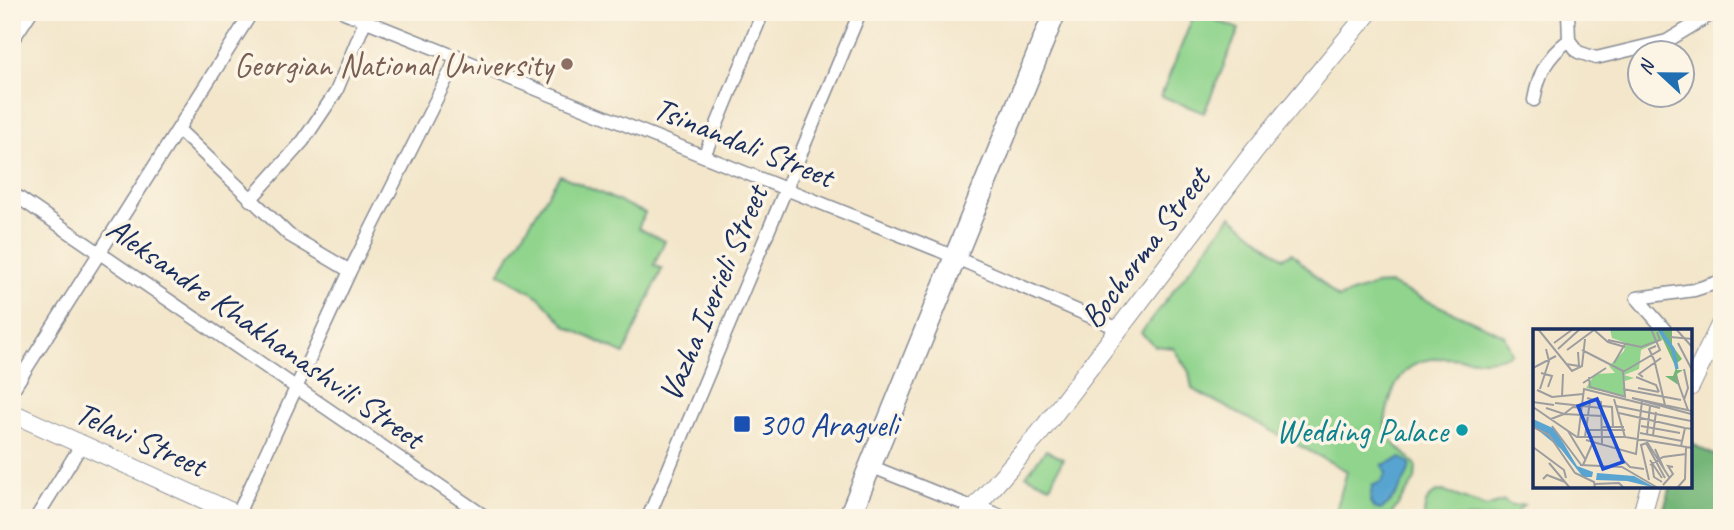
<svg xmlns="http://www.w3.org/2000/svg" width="1734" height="530" font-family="Caveat,sans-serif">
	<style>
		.green { fill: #90d48d; stroke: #568276; stroke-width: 2 }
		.forest { fill: #74b678; stroke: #48726b; stroke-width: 2 }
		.water { fill: #59a4d1; stroke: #3a6a98; stroke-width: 2 }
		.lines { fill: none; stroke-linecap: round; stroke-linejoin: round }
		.street-casing { stroke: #878a94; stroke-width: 15 }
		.secondary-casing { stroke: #878a94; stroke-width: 20 }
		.primary-casing { stroke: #878a94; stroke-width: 24 }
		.street { stroke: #fff; stroke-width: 12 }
		.secondary { stroke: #fff; stroke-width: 18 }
		.primary { stroke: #fff; stroke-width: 21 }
		.education-dot { fill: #8d6e63; stroke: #fcf5e5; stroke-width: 2.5 }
		.transit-dot { fill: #1a4fb4; stroke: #fcf5e5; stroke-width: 2.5 }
		.culture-dot { fill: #0f9aa8; stroke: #fcf5e5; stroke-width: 2.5 }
		.labels { text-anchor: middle; stroke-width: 7; stroke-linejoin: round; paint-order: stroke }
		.education-label { font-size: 33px; fill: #785e54; stroke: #fcf5e5; text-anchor: end }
		.street-label { font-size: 33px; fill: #1b2f5e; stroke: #fcf5e5 }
		.transit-label { font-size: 33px; fill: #164399; stroke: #fcf5e5; text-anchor: start }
		.culture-label { font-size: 33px; fill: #0d838f; stroke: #fcf5e5; text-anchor: end }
		.inset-river { fill: none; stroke: #59a4d1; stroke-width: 3.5 }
		.inset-road { fill: none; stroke: #9d9d9f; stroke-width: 2 }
		.view { fill: #1d4ed8; fill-opacity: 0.15; stroke: #1d4ed8; stroke-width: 3.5 }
		.inset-edge { fill: none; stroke: #1b2f5e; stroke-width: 3.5 }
	</style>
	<rect width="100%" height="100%" fill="#fcf5e5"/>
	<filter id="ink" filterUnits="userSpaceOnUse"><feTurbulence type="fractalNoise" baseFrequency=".0143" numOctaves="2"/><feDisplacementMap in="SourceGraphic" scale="14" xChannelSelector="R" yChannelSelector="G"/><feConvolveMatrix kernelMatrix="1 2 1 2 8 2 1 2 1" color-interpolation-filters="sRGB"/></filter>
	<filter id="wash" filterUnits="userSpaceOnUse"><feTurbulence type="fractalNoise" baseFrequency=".00686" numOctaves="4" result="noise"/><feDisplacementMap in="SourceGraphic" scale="28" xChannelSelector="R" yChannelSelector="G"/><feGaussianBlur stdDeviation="1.57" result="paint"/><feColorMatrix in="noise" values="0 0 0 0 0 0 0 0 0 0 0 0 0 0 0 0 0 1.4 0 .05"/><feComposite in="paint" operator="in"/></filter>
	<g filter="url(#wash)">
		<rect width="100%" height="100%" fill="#f3e6ca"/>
		<path class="green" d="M1195 12 1239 29 1204 113 1161 96Z
			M560 175 645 213 638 228 665 241 654 265 662 269 624 354 567 327 539 297 499 273Z
			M1231 216 1283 258 1292 253 1338 298 1375 285 1390 284 1504 335 1512 353C1474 376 1414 329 1391 397 1377 439 1390 437 1416 465L1415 480 1391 515 1334 518 1347 471 1192 389 1189 372 1173 348 1155 346 1141 333Z
			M1046 450 1063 459 1050 486 1026 475Z
			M1443 491 1486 507 1504 501 1512 506 1524 505 1512 518H1424C1424 503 1428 493 1443 491Z"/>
		<path class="forest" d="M1690 443 1722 459V518H1661L1671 486H1690Z"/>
		<path class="water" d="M1401 458 1410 463C1410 475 1391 506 1380 510L1374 508 1370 502 1372 486 1381 482 1386 473 1382 465Z"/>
	</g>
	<g filter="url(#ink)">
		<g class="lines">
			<defs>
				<path id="street" d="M344 12 938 250 1119 329
					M1568 12 1569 40 1578 52 1596 58 1667 41 1715 12
					M12 41 31 12
					M1534 100C1539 72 1547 57 1569 40
					M179 130 289 235 350 271
					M704 156 763 12
					M12 193 487 518
					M250 200 303 141 336 92 366 19
					M1637 298 1694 290 1722 281
					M1637 298 1665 330
					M12 391 252 12
					M870 466 974 508
					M36 518 82 444
					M236 518 350 271 458 56
					M648 518 860 12"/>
				<path id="secondary" d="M1690 387 1722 321
					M12 413 245 518
					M974 508 999 518
					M966 518 1039 434 1255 150 1369 12
					M1641 518 1650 486"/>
				<path id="primary" d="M849 518 1055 12"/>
			</defs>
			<use href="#street" class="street-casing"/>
			<use href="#secondary" class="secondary-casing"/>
			<use href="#primary" class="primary-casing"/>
			<use href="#street" class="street"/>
			<use href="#secondary" class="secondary"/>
			<use href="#primary" class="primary"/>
		</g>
	</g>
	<circle class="education-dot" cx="567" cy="64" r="7"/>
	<rect class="transit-dot" x="733" y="415" width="18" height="18" rx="3.5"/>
	<circle class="culture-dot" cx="1462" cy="430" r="7"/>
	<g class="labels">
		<g class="education-label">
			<text x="553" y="76">Georgian National University</text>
		</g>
		<g class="street-label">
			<text transform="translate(744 141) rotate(22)" y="12">Tsinandali Street</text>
			<text transform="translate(1144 247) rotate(-53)" y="12">Bochorma Street</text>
			<text transform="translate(712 293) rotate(-67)" y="12">Vazha Iverieli Street</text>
			<text transform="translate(266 332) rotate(35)" y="12">Aleksandre Khakhanashvili Street</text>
			<text transform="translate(141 438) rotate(24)" y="12">Telavi Street</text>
		</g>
		<g class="transit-label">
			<text x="758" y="436">300 Aragveli</text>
		</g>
		<g class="culture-label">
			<text x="1448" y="442">Wedding Palace</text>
		</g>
	</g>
	<g transform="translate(1533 329)">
		<rect width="159" height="159" fill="#f3e6ca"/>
		<path d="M77 0H125L131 10 108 21 106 40 91 46 101 49 92 52 90 47 92 67 53 59 62 45 82 44 76 37 91 22 93 14 79 9Z" fill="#90d48d"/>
		<path d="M125 0 139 1V16L149 30 144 34V41H150L144 45 147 57 132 47H140L143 39Z" fill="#74b678"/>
		<path d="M0 90 22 100 44 137 60 143 59 148H50L28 120 0 97ZM64 144 101 147 123 159 94 152 63 151Z" fill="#59a4d1"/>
		<path class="inset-river" d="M126 0 140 20 144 40"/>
		<path class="inset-road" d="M5 0 39 42 49 37 52 10M60 0 75 13 92 18M143 0 160 19M137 8 160 10M75 11 108 18 127 11 124 3M21 14 40 0M145 14 160 43M25 20 47 0M34 21 61 1M49 21 90 42 92 68M122 33 116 20 123 17M81 34 92 15M122 34 132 76M33 35 46 37 45 23M0 39 23 27M90 43 127 21 118 0M8 44 19 47 15 58M56 48 57 58 93 68M103 48 123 56 126 63M110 48 106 45 128 29M143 48 155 81M50 54 73 39M105 59 126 63M7 60 16 32 13 20M90 60 148 71M4 61 19 68 50 65M29 68 30 45M54 69 68 73 69 115M81 70 92 108M151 71 155 59 151 40M0 73 21 76M22 74 68 79M69 77 79 78 80 98M83 77 158 92M0 78 44 108H92L160 119M13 79 31 85 40 78 49 79M86 84 152 99M158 85 99 69 159 82M18 90 31 85 69 87M19 97 49 137M108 97 147 104M0 98 16 106 42 144 61 153 62 159M69 98H91M52 101H92M35 102 52 130M107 104 149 112M114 105 117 77M120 106 123 83M45 108 51 60 127 79M52 108 57 72M53 111 103 125 109 72M114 113 136 148M113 114 132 149M114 114 108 116 116 151M148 117 152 99 160 100M0 118 31 141 33 149M122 120 131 140M86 127 97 138 111 140M117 131 129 149M16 134 37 159M119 135 121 148 129 153M47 136 89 138 125 159M50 136 60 113M117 136 130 128 153 125M10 150 14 146 32 153M62 155 86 154 90 158M130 156 140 145 135 137 140 138M144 159 152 150 153 117"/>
		<path class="view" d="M64 70 90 133 70 140 45 77Z"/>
		<rect width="159" height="159" class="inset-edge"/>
	</g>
	<rect width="1734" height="530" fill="none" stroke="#fcf5e5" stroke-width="42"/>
	<g transform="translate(1661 74) rotate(292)"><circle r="33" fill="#fcf5e5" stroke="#a2a6af" stroke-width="2"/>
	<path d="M0-5L12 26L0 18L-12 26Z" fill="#1f6fb2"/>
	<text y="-10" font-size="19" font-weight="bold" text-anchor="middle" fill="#1b2f5e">N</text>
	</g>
</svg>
